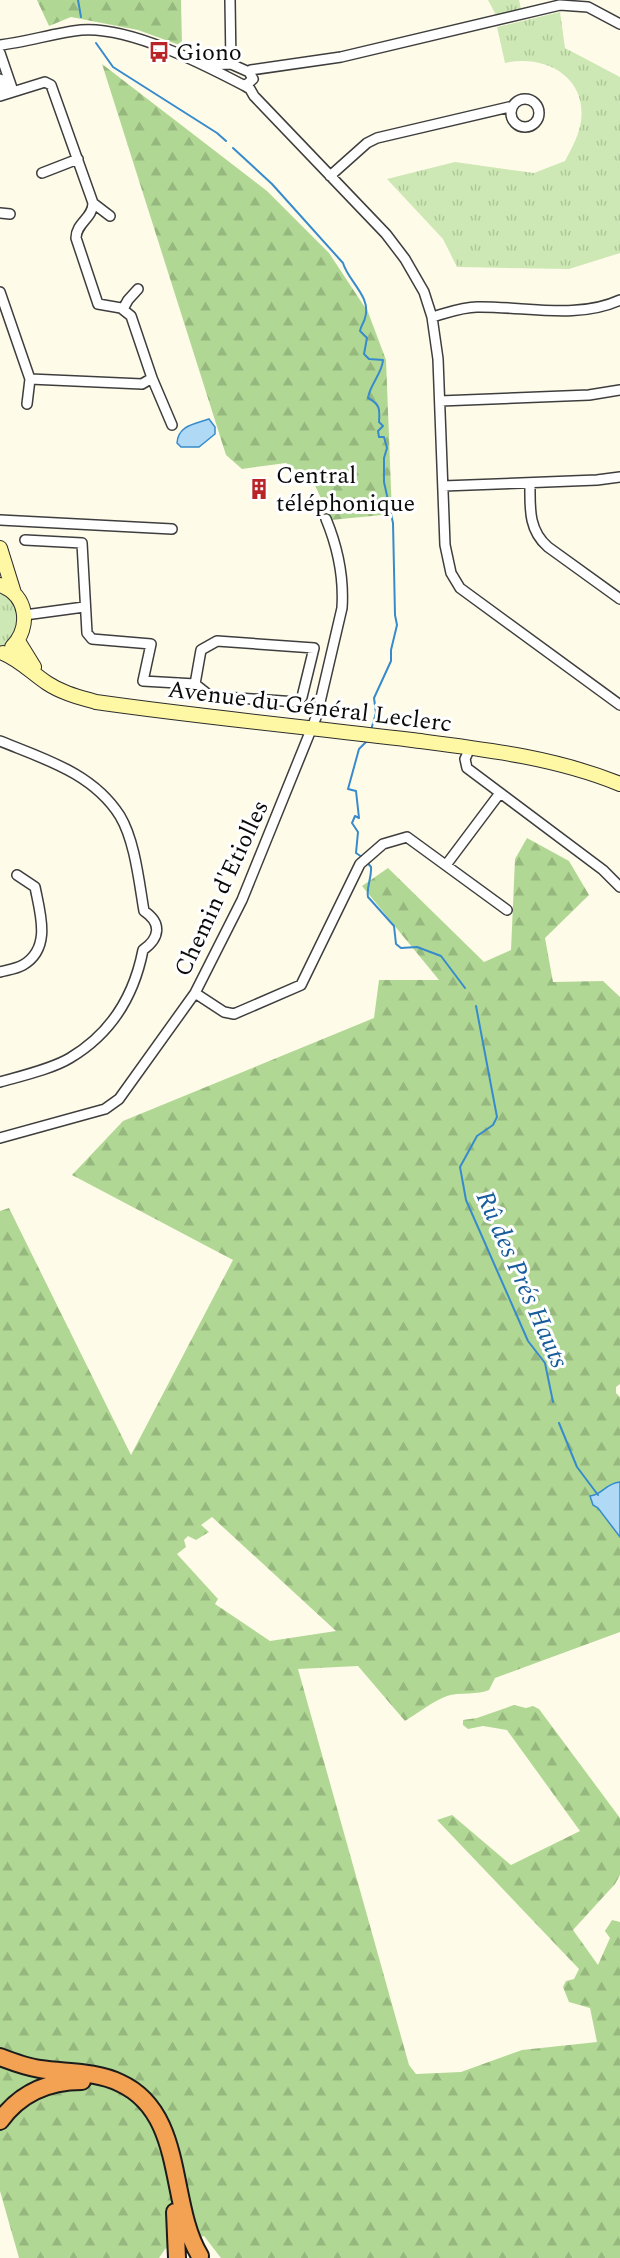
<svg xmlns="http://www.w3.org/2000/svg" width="620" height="2258" font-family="Spectral,serif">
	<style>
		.grass { fill: url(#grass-tufts) }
		.forest { fill: url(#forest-firs); fill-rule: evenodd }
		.water { fill: #afd9f5; stroke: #378bcc; stroke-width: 1.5 }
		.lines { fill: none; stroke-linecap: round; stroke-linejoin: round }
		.stream { stroke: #378bcc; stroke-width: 2 }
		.street-casing { stroke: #3e3e3e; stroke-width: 12 }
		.secondary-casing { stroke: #2d2d2d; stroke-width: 16 }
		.highway-casing { stroke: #1c1c1c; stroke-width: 20 }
		.street { stroke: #fff; stroke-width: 9 }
		.secondary { stroke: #fef8a5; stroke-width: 14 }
		.highway { stroke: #f3a253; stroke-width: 16 }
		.labels { text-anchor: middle; stroke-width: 6; stroke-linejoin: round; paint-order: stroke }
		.poi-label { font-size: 24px; fill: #0b0b0b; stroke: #fff; text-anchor: start }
		.street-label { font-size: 24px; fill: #0b0b0b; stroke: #fff }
		.water-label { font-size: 26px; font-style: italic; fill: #175c9b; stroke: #fff }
	</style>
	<defs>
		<pattern id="grass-tufts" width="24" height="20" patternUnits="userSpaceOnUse" patternTransform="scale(1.5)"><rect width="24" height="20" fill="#cde8b4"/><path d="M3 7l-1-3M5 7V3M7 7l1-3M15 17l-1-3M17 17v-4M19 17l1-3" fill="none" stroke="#afc699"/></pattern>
		<pattern id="forest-firs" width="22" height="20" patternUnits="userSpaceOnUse" patternTransform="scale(1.5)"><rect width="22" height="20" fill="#b0d894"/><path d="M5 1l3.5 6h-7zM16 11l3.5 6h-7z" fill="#96b87e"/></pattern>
	</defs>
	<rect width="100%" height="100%" fill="#fffbe9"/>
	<path class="grass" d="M488 0H519L521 9 496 15Z
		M560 12 565 48 620 77V253L569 269 457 267 443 239 387 179 455 162 534 173 565 161C572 148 579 135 581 121 587 76 544 54 505 63L497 27Z
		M0 590C24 602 25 636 0 647Z"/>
	<path class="forest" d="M37 0H181L182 46 138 30 71 17 49 26Z
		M102 64 267 191 329 253 368 312 386 360 392 514 331 520 313 481 286 463 242 469 226 455Z
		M527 838 569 861 589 895 545 938 553 982 603 981 620 997V1384L616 1387V1393L620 1397V1632L495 1678 489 1690C479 1695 459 1692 447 1696 433 1701 418 1713 405 1721L358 1666 298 1669 409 2065 416 2074 461 2072 522 2050 597 2042 590 2008 569 2002 563 1987 566 1981 574 1979 579 1969 437 1820 452 1815 511 1865 580 1831 507 1730 483 1726 468 1729 463 1725V1720L477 1718 514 1705 526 1708 533 1706 539 1709 620 1818V1875L615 1884 573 1930 598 1965 610 1938 605 1931 612 1920 620 1922V2258H221L204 2236 165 2249 159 2258H19L0 2191V1211L9 1208 131 1455 233 1260 72 1175 123 1121 374 1018 379 980H439L362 886 388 868 484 962 511 950 515 859ZM212 1517 336 1631 270 1641 215 1604 218 1599 177 1554 186 1547 184 1540 188 1536 196 1540 209 1532 201 1525Z"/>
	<path class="water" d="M209 419 215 427V434L199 447H181L177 443C178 425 195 424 209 419Z
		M620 1482V1537L598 1508 593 1505 590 1496C604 1494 604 1484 620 1482Z"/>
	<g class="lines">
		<path class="stream" d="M78 0 81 17
			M96 43 113 67 217 133 226 141
			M233 148 272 184 343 263C348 281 372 297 365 318 364 323 361 325 360 331L367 338 364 354 369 359 383 360C382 374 370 384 368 398 380 404 380 409 379 422L383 426 378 431 379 437H384L387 448 384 458V482L393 523 395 615 397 625 391 650V661L374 698 376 713 371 730
			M362 857 356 853 358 832 352 823 355 816 359 818 356 791 348 789 359 749 367 741
			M366 861 371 867C372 878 366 887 368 897L394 926 396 944 401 948 417 947 441 956 465 988
			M476 1006 497 1117 493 1125 477 1136 460 1167 466 1200 528 1341 545 1363 553 1402
			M559 1423 577 1467 598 1495"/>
		<defs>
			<path id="street" d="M230 0 231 64
				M0 45C27 42 54 33 81 30 129 26 203 64 245 86
				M0 53 13 91
				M207 65 231 64 249 72 251 70 341 57 560 5 588 7 620 24
				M249 72 253 79 245 86 250 89 254 96 386 234 405 259 424 292 432 317 438 359 445 545 451 573 460 588 620 705
				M0 79 5 94
				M0 96 45 82 51 85 93 203C93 218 76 223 76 238L98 304 121 308 131 316 152 378 142 384 30 379 0 292
				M511 113a14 14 0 1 1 28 0a14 14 0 1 1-28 0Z
				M42 173 78 159
				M330 176 367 143 377 138 509 107 512 108
				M93 203 110 216
				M0 213 10 214
				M123 309 128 300 138 289
				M432 317C447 313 462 307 477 307 524 306 577 320 620 300
				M152 378 172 425
				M440 401 589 395 620 390
				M27 404 30 379
				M530 483C530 507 528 530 548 547L620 599
				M443 486 597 480 620 477
				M0 520 172 529
				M25 540 82 543 87 633 92 639 151 644 143 681 195 684 201 650 217 641 314 648 302 697 297 702 210 696 195 684
				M25 615 84 607
				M0 741C44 759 93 773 120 816 135 841 139 882 144 911 162 923 160 938 143 950 134 996 112 1033 70 1058 52 1069 21 1076 0 1082
				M470 748 465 759 467 768 603 870 620 887
				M446 865 500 793
				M0 972C7 970 16 969 23 965 52 948 40 913 35 887L17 875
				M195 993 224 1012 234 1014 301 985 360 864 383 844 407 837 507 910
				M0 1138 105 1109 119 1099 195 993 242 900 317 715 342 608C344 577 338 548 326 519"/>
			<path id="secondary" d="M0 548 14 593
				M0 585C28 595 31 627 12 647
				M18 641 34 667
				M3 653C20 660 32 673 47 683 62 693 79 697 96 702 201 717 307 727 412 740 482 749 554 757 620 784"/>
			<path id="highway" d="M0 2057C13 2062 26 2067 40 2069 66 2073 95 2071 120 2083 186 2113 168 2204 200 2256
				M0 2121C20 2093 48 2081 82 2081
				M175 2212 177 2258"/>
		</defs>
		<use href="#street" class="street-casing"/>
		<use href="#secondary" class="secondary-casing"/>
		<use href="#highway" class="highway-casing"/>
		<use href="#street" class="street"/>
		<use href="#secondary" class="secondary"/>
		<use href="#highway" class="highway"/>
	</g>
	<defs>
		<symbol id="bus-bare" viewBox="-9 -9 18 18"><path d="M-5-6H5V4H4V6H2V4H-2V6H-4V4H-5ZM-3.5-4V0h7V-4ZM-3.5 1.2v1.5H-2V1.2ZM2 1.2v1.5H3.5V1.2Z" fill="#b92527" stroke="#fff" stroke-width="2.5" paint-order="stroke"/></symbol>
		<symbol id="building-bare" viewBox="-9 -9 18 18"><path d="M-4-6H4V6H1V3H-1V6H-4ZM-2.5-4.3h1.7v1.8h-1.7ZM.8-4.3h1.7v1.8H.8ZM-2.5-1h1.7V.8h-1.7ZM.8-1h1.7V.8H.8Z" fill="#b92527" stroke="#fff" stroke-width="2.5" paint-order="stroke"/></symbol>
	</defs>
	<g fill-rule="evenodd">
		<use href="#bus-bare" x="144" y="37" width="30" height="30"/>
		<use href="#building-bare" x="244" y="474" width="30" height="30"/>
	</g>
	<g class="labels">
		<g class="poi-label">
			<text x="176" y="60">Giono</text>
			<text x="276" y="483">Central<tspan x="276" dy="28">téléphonique</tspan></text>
		</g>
		<g class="street-label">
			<text transform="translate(310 706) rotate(7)" y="8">Avenue du Général Leclerc</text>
			<text transform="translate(221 888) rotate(-65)" y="8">Chemin d'Etiolles</text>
		</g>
		<g class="water-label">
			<text transform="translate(523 1279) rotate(66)" y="9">Rû des Prés Hauts</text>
		</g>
	</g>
</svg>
